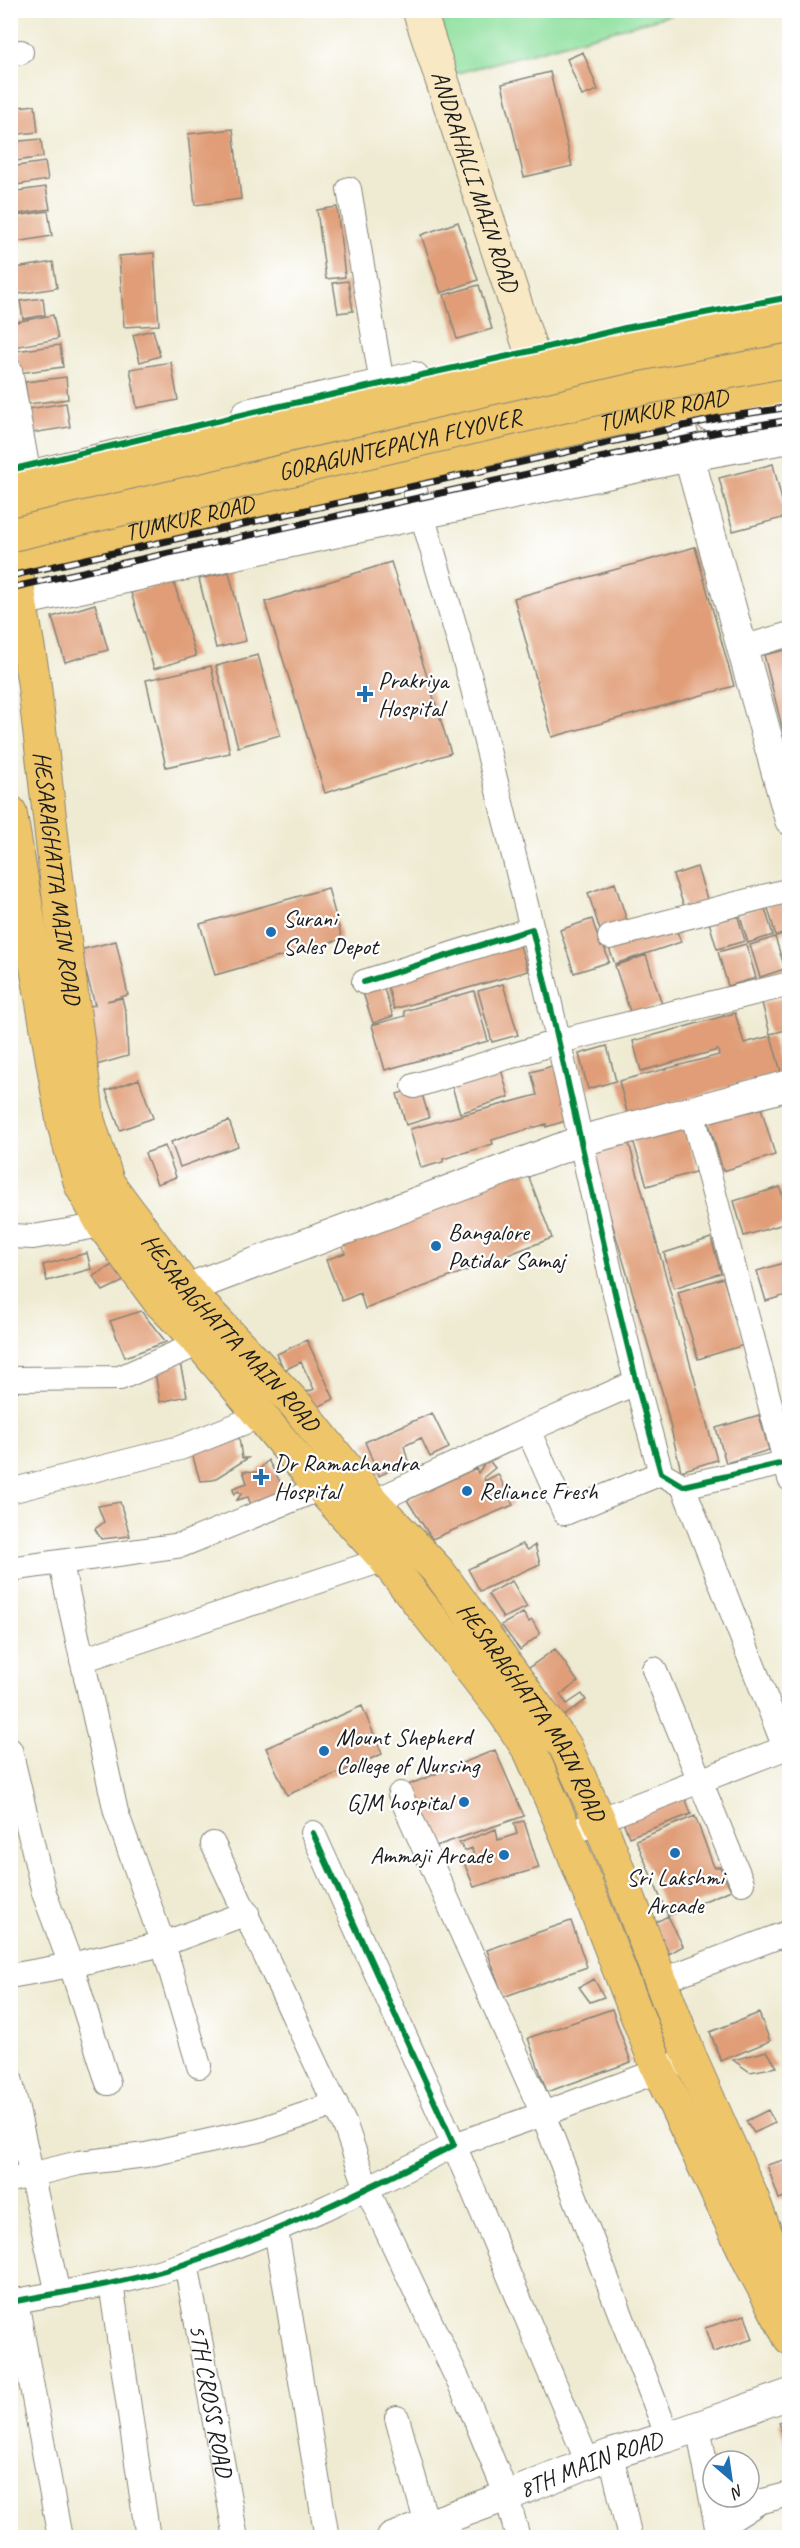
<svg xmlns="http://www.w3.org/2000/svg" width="800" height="2548" font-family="Caveat,sans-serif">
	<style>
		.green { fill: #8fe09f; stroke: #567e5e; stroke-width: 1.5 }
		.building { fill: #e09d77 }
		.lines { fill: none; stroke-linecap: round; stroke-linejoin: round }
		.minor-casing { stroke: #868478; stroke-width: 26 }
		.tertiary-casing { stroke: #868478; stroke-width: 32 }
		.secondary-casing { stroke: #868478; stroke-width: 35 }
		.primary-casing { stroke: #868478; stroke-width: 35 }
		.trunk-casing { stroke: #868478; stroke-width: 35 }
		.motorway-casing { stroke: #868478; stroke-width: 35 }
		.minor { stroke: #fff; stroke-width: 24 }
		.tertiary { stroke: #fff; stroke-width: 30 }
		.secondary { stroke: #f8e8c3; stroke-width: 33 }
		.primary { stroke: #eec569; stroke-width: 33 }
		.trunk { stroke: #eec569; stroke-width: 33 }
		.motorway { stroke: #eec569; stroke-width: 33 }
		.rail-casing { stroke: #1c1c1c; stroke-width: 7 }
		.rail { stroke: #fff; stroke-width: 4.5; stroke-dasharray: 14; stroke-linecap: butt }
		.motorway-bridge-casing { stroke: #868478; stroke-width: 35; stroke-linecap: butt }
		.motorway-bridge { stroke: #eec569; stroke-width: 33 }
		.cycleway-casing { stroke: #fff; stroke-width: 10 }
		.cycleway { stroke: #00873e; stroke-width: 6 }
		.poi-dot { fill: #1f6fb2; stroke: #fff; stroke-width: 2 }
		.labels { text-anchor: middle; stroke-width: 4.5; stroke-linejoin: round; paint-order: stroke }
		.street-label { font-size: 24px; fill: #1c1c1c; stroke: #fff }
		.poi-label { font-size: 24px; fill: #1c1c1c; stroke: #fff; text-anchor: start }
	</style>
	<rect width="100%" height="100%" fill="#fff"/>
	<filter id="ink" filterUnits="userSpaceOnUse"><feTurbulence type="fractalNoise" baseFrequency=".0167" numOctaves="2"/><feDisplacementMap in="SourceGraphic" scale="12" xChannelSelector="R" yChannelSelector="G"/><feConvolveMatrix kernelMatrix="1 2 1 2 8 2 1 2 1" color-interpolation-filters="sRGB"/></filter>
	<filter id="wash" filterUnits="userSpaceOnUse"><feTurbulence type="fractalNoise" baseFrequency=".008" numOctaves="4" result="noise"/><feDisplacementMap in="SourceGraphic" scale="24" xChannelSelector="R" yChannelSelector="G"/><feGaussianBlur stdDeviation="1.35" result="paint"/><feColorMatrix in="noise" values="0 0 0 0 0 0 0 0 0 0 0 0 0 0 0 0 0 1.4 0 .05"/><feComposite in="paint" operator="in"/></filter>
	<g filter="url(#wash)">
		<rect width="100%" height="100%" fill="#efebd3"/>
		<path class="green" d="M434 10 685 11 454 74Z"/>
		<g id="blocks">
			<path class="building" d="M583 52 598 90 582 96 567 59Z
				M550 72 572 166 524 177 502 84Z
				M35 105 38 132 10 135V108Z
				M233 129 241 199 195 205 188 134Z
				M41 139 43 157 10 162V142Z
				M45 162 48 180 10 186V167Z
				M46 187 50 209 12 215 10 192Z
				M337 207 345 277 326 279 317 210Z
				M48 211 52 236 10 243V217Z
				M458 222 478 280 441 293 421 235Z
				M154 253 159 325 124 327 119 256Z
				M53 262 57 288 13 295 10 269Z
				M348 281 353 311 338 313 333 283Z
				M479 285 492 329 457 339 444 295Z
				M43 298 45 315 23 319 20 301Z
				M53 315 58 339 14 347 10 323Z
				M153 330 160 356 140 362 133 335Z
				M60 345 63 367 19 373 16 351Z
				M171 362 178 400 137 408 130 369Z
				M66 377 68 399 28 404 25 382Z
				M66 403 70 427 32 433 28 409Z
				M773 464 786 517 733 531 719 478Z
				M695 547 734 686 552 737 514 598Z
				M391 562 451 753 325 793 265 602Z
				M229 572 246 641 216 648 199 579Z
				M173 580 196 656 154 669 131 593Z
				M95 604 108 650 65 662 52 617Z
				M790 649V755H789L764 655Z
				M258 655 280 735 238 747 216 666Z
				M211 666 230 753 166 767 146 680Z
				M697 867 708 902 685 909 673 875Z
				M615 883 627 921 600 930 588 893Z
				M328 888 342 939 215 975 200 924Z
				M790 899V932L776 936 767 905Z
				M764 905 773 935 748 943 739 913Z
				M736 910 745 941 717 949 708 919Z
				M592 919 601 947 604 946 609 962 574 973 560 930Z
				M675 926 681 942 615 964 609 948Z
				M775 937 785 969 760 977 750 945Z
				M518 939 528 971 394 1009 386 980Z
				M116 941 128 995 107 1001 122 998 126 1014 128 1056 93 1066 87 1007 95 1005 80 950Z
				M746 944 756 978 728 986 718 952Z
				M646 955 662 1004 631 1015 615 966Z
				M382 983 393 1016 373 1023 362 990Z
				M503 984 518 1035 492 1042 478 991Z
				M474 991 488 1041 385 1070 372 1025 405 1016 404 1011Z
				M790 996V1029L770 1034 762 1003Z
				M735 1013 744 1043 771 1036 781 1072 628 1116 619 1081 719 1055 718 1050 641 1071 633 1041Z
				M607 1046 616 1081 588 1089 579 1054Z
				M556 1065 572 1119 546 1127V1124L492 1140 493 1144 443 1159V1162L421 1168 410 1129 537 1095 531 1072Z
				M501 1069 509 1097 460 1113 451 1083Z
				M139 1079 153 1118 120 1130 106 1091Z
				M420 1087 429 1118 406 1125 397 1094Z
				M760 1104 775 1155 723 1171 708 1120Z
				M229 1121 238 1146 180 1167 171 1142Z
				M684 1124 698 1171 647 1186 633 1140Z
				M628 1140 717 1460 681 1471 663 1395 602 1189 588 1152Z
				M165 1146 176 1177 157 1184 145 1153Z
				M525 1167 552 1238 365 1309 360 1293 342 1301 326 1260 345 1253 339 1238Z
				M780 1187 790 1222 744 1236 734 1201Z
				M711 1238 721 1273 674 1288 664 1253Z
				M87 1253 91 1269 47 1281 43 1265Z
				M790 1261V1294L766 1301 757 1271Z
				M114 1264 126 1280 103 1291 93 1276Z
				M723 1278 744 1345 698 1359 678 1292Z
				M141 1311 166 1342 125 1357 110 1321Z
				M307 1340 334 1399 312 1410 304 1393 314 1389 301 1362 284 1370 277 1354Z
				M180 1363 187 1396 160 1402 155 1372Z
				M432 1413 449 1448 430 1457 421 1438 404 1446 408 1461 379 1476 365 1442Z
				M759 1415 769 1450 726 1463 716 1428Z
				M239 1438 242 1458H248L213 1480 200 1481 191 1450Z
				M488 1459 495 1468 484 1477 485 1481 498 1474 513 1505 432 1539 407 1500 476 1468 478 1473Z
				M268 1460 288 1496 251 1505 248 1497 237 1500 241 1494 238 1491 234 1494 233 1488 247 1483 243 1471 257 1472Z
				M120 1502 130 1536 101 1539 95 1529 104 1522 98 1506Z
				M522 1544 528 1550 535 1545 540 1564 480 1591 468 1569Z
				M512 1581 527 1607 503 1618 488 1594Z
				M523 1613 529 1622 532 1620 540 1634 520 1650 501 1625Z
				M555 1649 578 1682 560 1695 567 1704 582 1694 586 1700 561 1718 527 1669Z
				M362 1706 382 1754 287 1795 266 1748Z
				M495 1750 524 1816 436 1846 403 1787Z
				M683 1791 691 1814 629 1837 621 1816Z
				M695 1816 714 1867H720L731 1890 668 1916 636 1840Z
				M524 1821 539 1868 474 1887 463 1860 474 1858 472 1848 465 1851 459 1843 496 1829 498 1840 517 1834 514 1823Z
				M668 1916 683 1946 669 1954 654 1923Z
				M571 1921 587 1967 503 1997 487 1950Z
				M594 1979 604 1997 590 2002 579 1987Z
				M612 2009 631 2062 547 2092 528 2038Z
				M759 2013 770 2041 721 2061 710 2032Z
				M767 2051 777 2067 750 2072 733 2060Z
				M768 2110 775 2123 754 2133 746 2121Z
				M790 2158V2195L779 2199 767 2165Z
				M745 2315 753 2339 713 2352 705 2328Z
				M790 2419V2459H789L779 2422Z"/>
		</g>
	</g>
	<g filter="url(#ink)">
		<use href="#blocks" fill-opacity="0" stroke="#868478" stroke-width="1.5"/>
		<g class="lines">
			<defs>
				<g id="minor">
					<path d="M10 54 21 52"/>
					<path d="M349 189 382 384"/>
					<path d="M10 370 27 466"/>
					<path d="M408 467 472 685 532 929"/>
					<path d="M742 648 790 634"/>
					<path d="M610 937 790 890"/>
					<path d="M364 982 532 929C577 1110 610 1294 661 1473L683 1486 784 1463"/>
					<path d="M414 1086 560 1041 790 984"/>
					<path d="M692 1111 790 1479"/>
					<path d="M10 1236 33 1237 103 1225"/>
					<path d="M10 1379 120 1378 200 1343"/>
					<path d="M528 1430 565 1513 661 1473"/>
					<path d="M10 1491 180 1448 260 1416"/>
					<path d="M373 1502 528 1430 635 1383"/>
					<path d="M61 1564 116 1812 163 1944 199 2066"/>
					<path d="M10 1569 182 1545 321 1488"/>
					<path d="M82 1660 385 1559"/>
					<path d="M654 1669 742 1883"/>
					<path d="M10 1750 44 1893 71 1965 108 2083"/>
					<path d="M400 1794 543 2114 454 2145 588 2463"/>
					<path d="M567 1836 599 1820 785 1748 683 1486"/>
					<path d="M213 1844 345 2125 367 2189 468 2401 507 2496 518 2538"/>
					<path d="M10 1976 71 1965 163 1944 247 1913"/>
					<path d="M660 1981 790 1932"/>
					<path d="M10 2078 58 2294"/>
					<path d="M10 2180 79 2163 146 2155 259 2130 336 2104"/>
					<path d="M276 2230 327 2538"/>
					<path id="s1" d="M186 2263 236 2538"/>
					<path d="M111 2283 148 2538"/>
					<path d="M16 2301 60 2538"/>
					<path d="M10 2302C70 2291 131 2282 188 2263 280 2232 367 2189 454 2145L313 1833"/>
					<path d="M397 2418 427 2525"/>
					<path d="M698 2426 719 2538"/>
					<path d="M668 2437 543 2114 674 2065"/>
					<path d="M611 2454 630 2538"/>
					<path d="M717 2529 759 2502 790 2494"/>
				</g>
				<g id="tertiary">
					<path d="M247 414 414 377"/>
					<path d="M710 416 790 403"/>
					<path d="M679 421 790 820"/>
					<path d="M10 603 689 456 790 438"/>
					<path d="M186 1289 580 1141 790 1085"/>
					<path id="s2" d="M392 2538 507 2496 611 2454 668 2437 790 2394"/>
				</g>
				<g id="secondary">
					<path id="s3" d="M419 10 531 351"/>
				</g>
				<g id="primary">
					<path id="s4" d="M12 531 20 601 34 682 57 882 88 1120 108 1183 186 1289 297 1406 373 1502 439 1572 565 1746 599 1820 691 2060 751 2195 775 2258 790 2283"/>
					<path d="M10 812 63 1122 81 1185 103 1225 159 1301 200 1343 321 1488 385 1559 504 1712 531 1753 567 1836 658 2069 750 2262 790 2338"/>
				</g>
				<g id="trunk">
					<path d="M10 482 126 454 335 412 631 342 790 312"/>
					<path id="s5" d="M10 560 549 434 687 404 790 385"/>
				</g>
				<path id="motorway" d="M10 511 640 364 790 336"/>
			</defs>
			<use href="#minor" class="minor-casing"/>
			<use href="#tertiary" class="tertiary-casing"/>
			<use href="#secondary" class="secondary-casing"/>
			<use href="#primary" class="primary-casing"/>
			<use href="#trunk" class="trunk-casing"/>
			<use href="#motorway" class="motorway-casing"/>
			<use href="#minor" class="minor"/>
			<use href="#tertiary" class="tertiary"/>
			<use href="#secondary" class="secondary"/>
			<use href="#primary" class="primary"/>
			<use href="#trunk" class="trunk"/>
			<use href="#motorway" class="motorway"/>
			<defs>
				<path id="rail" d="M10 576 719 418 790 407
					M10 588 722 431 790 420"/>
			</defs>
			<use href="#rail" class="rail-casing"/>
			<use href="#rail" class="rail"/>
			<defs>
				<g id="motorway-bridge">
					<path id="s6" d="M10 535 633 390 790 360"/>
				</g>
			</defs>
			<use href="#motorway-bridge" class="motorway-bridge-casing"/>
			<use href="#motorway-bridge" class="motorway-bridge"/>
			<defs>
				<path id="cycleway" d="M10 470 267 409 531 351 625 328 790 297
					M364 982 532 929C577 1110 610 1294 661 1473L683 1486 784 1463
					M10 2302C70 2291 131 2282 188 2263 280 2232 367 2189 454 2145L313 1833"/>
			</defs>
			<use href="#cycleway" class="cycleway-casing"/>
			<use href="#cycleway" class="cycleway"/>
		</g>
	</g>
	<g class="poi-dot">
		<path d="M362 685h6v6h6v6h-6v6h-6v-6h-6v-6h6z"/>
		<circle cx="271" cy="932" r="6"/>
		<circle cx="436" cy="1246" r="6"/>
		<path d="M258 1468h6v6h6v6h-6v6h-6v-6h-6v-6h6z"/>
		<circle cx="467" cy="1491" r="6"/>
		<circle cx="324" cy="1751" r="6"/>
		<circle cx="464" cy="1802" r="6"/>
		<circle cx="675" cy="1853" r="6"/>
		<circle cx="504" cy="1855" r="6"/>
	</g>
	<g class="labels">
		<g class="street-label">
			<text dy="8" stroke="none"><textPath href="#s3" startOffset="180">ANDRAHALLI MAIN ROAD</textPath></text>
			<text dy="8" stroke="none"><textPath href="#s5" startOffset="670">TUMKUR ROAD</textPath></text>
			<text dy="8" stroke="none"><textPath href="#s6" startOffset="400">GORAGUNTEPALYA FLYOVER</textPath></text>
			<text dy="8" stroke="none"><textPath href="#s5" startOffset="184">TUMKUR ROAD</textPath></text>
			<text dy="8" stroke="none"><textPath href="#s4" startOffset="350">HESARAGHATTA MAIN ROAD</textPath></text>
			<text dy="8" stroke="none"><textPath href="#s4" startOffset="854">HESARAGHATTA MAIN ROAD</textPath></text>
			<text dy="8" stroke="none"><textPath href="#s4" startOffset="1340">HESARAGHATTA MAIN ROAD</textPath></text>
			<text dy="8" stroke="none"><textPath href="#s1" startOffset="140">5TH CROSS ROAD</textPath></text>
			<text dy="8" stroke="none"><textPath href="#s2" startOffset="212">8TH MAIN ROAD</textPath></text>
		</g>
		<g class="poi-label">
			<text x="378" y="688">Prakriya<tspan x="378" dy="28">Hospital</tspan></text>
			<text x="283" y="926">Surani<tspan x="283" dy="28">Sales Depot</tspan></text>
			<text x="448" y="1240">Bangalore<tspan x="448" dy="28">Patidar Samaj</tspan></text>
			<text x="274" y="1471">Dr Ramachandra<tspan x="274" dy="28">Hospital</tspan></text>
			<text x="479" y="1499">Reliance Fresh</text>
			<text x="336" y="1745">Mount Shepherd<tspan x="336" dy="28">College of Nursing</tspan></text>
			<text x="452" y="1810" text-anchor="end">GJM hospital</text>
			<text x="492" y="1863" text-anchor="end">Ammaji Arcade</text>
			<text x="675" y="1885" text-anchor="middle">Sri Lakshmi<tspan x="675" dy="28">Arcade</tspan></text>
		</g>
	</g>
	<rect width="800" height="2548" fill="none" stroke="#fff" stroke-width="36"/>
	<g transform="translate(731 2479) rotate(151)"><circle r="28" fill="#ffffff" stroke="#a4a4a4" stroke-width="1.5"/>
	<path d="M0-4.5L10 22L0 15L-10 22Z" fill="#1f6fb2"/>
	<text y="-9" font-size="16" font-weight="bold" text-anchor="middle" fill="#1c1c1c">N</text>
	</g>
</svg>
